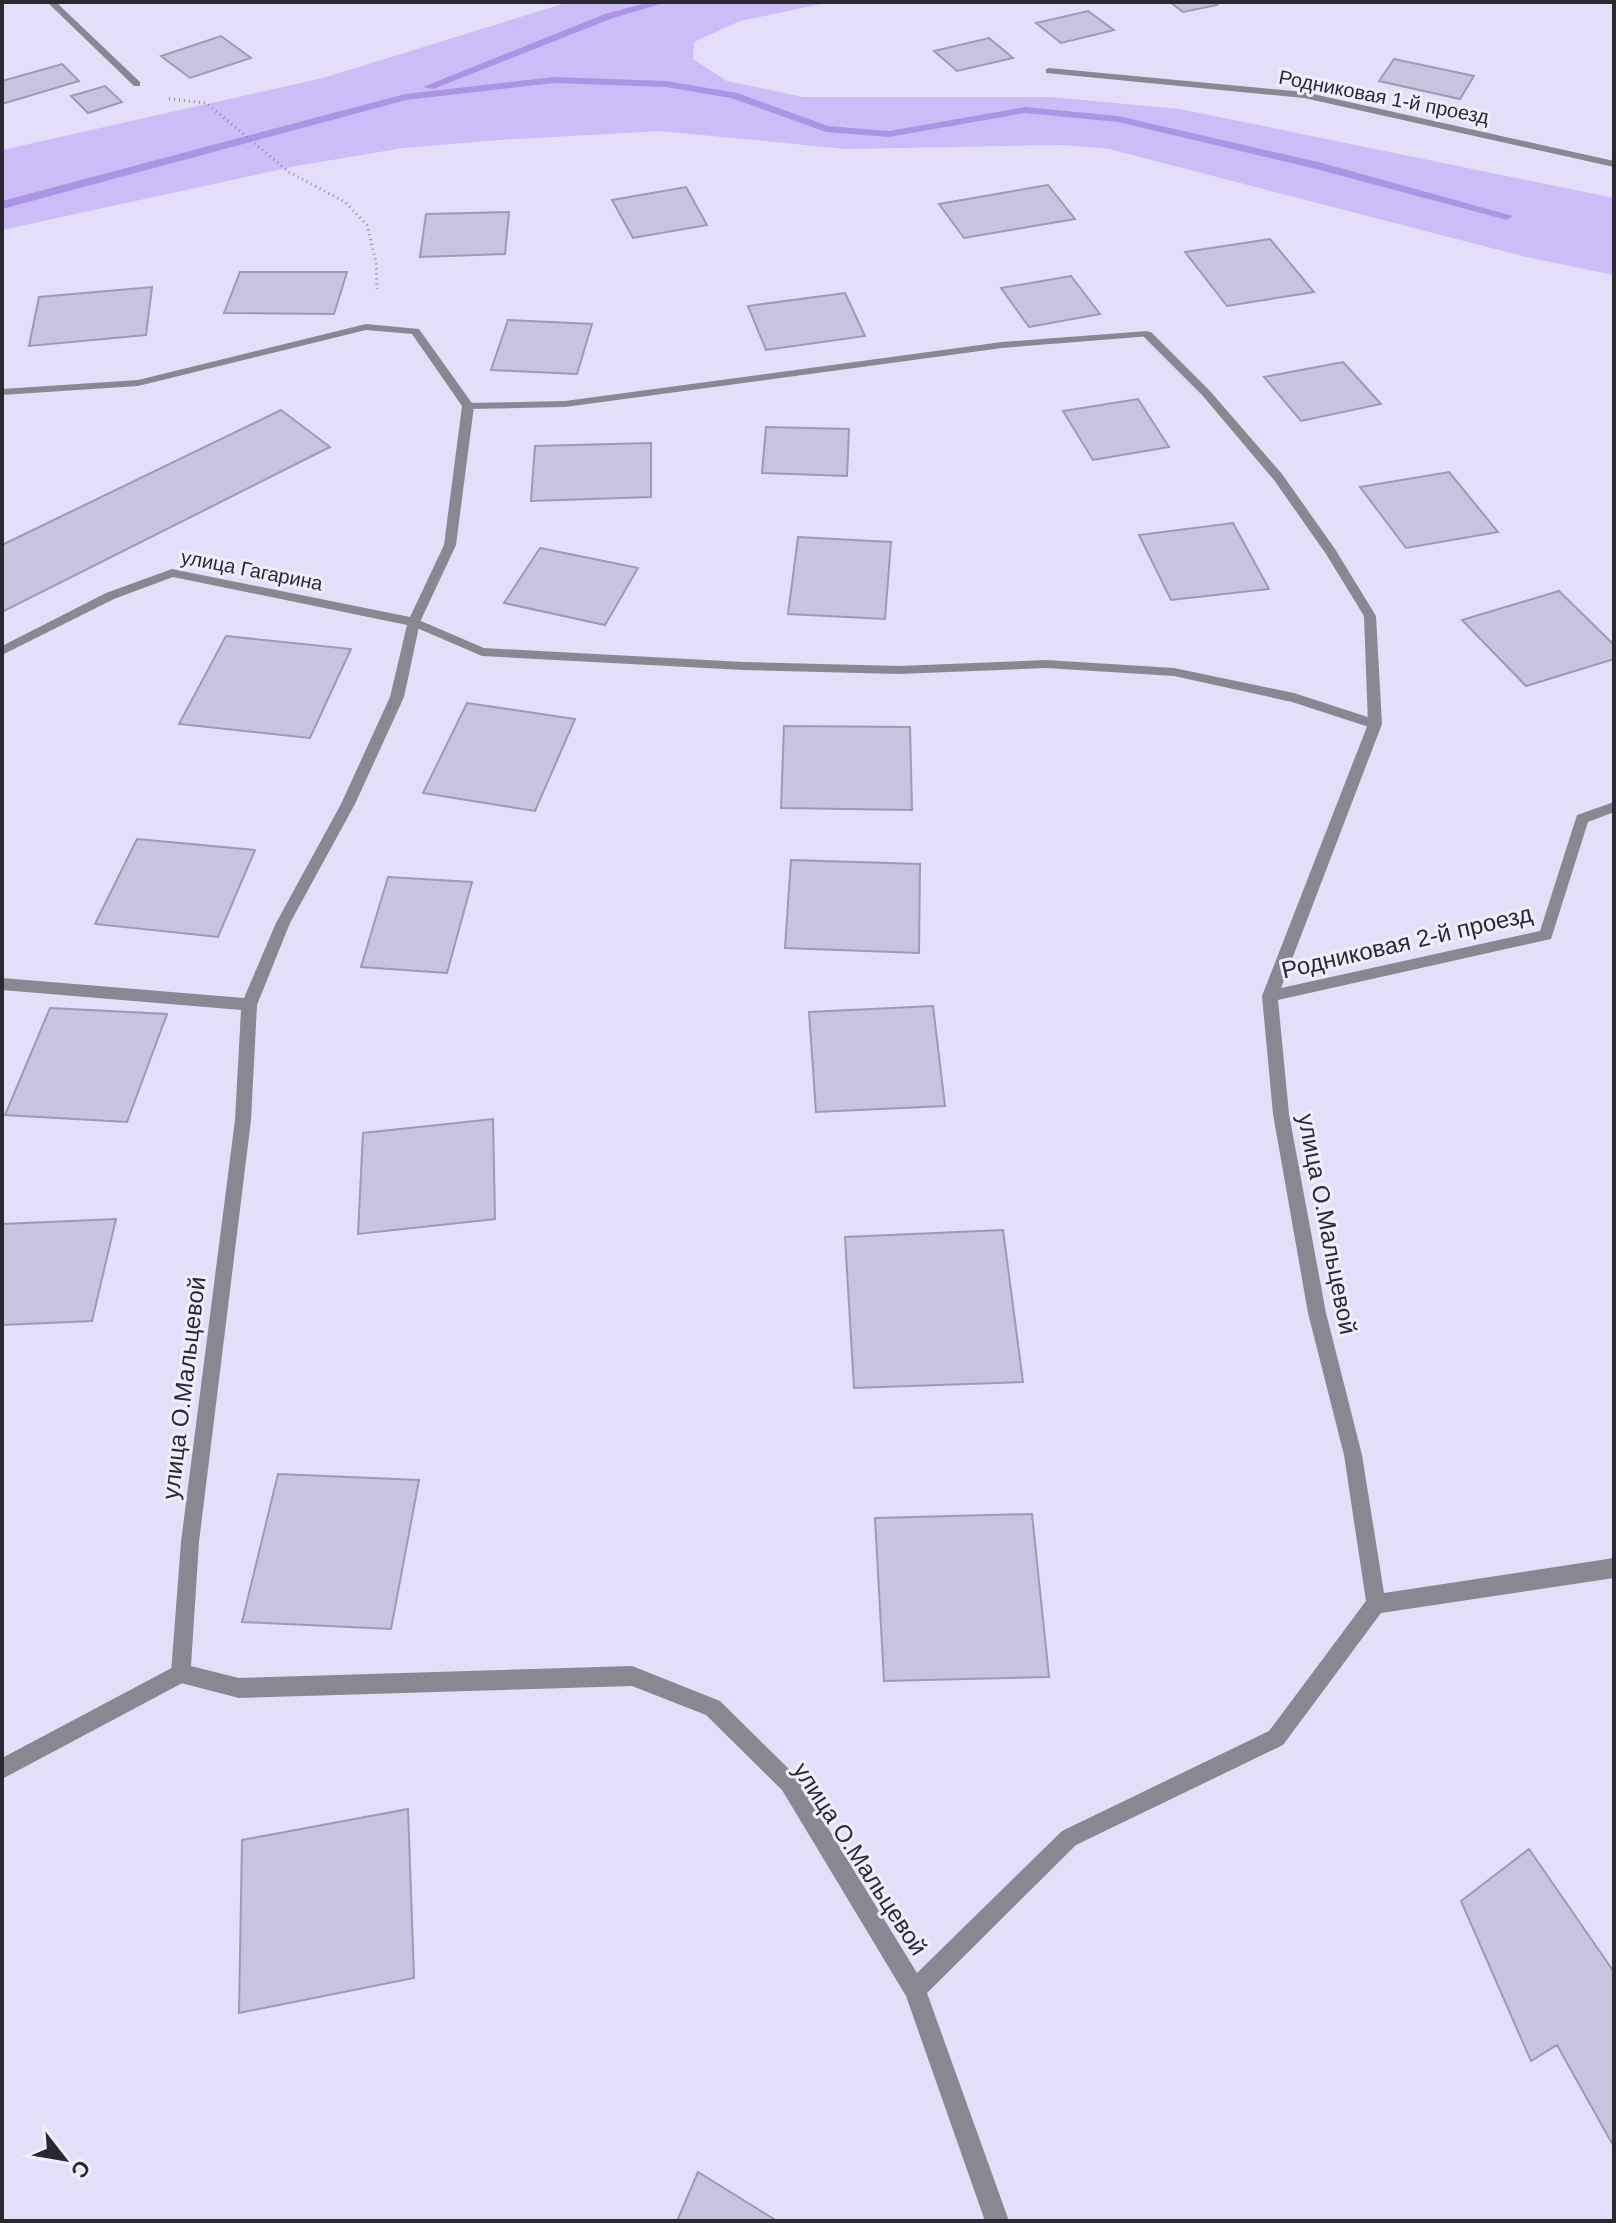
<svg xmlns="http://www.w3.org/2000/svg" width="1616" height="2223" font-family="Helvetica,sans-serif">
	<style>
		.green { fill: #ccbdf9 }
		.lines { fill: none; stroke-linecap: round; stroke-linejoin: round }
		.stream { fill: #ab94e6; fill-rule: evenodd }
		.building { fill: #cac3de; stroke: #9f99b3; stroke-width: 2 }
		.path { stroke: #8f8a9e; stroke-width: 3; stroke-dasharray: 1 4; stroke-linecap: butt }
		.lane { fill: #8a8793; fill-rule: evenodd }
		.street { fill: #8a8793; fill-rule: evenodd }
		.labels { text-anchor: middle; stroke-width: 6; stroke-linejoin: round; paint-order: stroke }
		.far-street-label { font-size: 20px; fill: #2a2832; stroke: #f1edfd }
		.street-label { font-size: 24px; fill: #2a2832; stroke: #f1edfd }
	</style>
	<rect width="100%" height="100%" fill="#e4def9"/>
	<path class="green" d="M569 2H831L740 21 694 42 693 59 727 81 803 97H1050L1180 109 1614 198V275L1526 257 1109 149 1062 145 846 149 660 131 499 140 403 148 296 166 2 230V150L323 78Z"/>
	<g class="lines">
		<path class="stream" d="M650 2H667L613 18 433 89 423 87 605 14Z
			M554 77 666 81 737 93 828 126 889 131 1025 107 1118 116 1322 163 1513 216 1507 220 1316 169 1118 122 1025 113 889 137 826 132 731 98 666 87 554 83 406 100 2 209V201L405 94Z"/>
	</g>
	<path class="building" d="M1170 2H1213L1217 5 1183 12Z
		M1088 11 1114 30 1061 43 1036 23Z
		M221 36 251 58 190 78 161 56Z
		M989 38 1013 58 957 71 934 51Z
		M1394 59 1474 76 1460 99 1379 81Z
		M62 64 79 81 2 104V81Z
		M105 86 122 102 88 113 71 96Z
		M1048 185 1075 219 964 238 939 204Z
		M686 187 707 225 633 238 612 200Z
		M509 212 505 254 420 257 426 214Z
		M1270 239 1314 292 1227 306 1185 252Z
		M240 272H347L334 314 224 313Z
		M1071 276 1100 314 1029 327 1001 288Z
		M152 287 146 335 29 346 39 297Z
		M845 293 865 336 766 350 748 306Z
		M508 320 592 324 577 374 491 370Z
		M1343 362 1381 404 1301 421 1264 377Z
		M1138 399 1169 447 1093 460 1063 411Z
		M281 410 330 447 2 612V545Z
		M766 427 849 429 847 476 762 473Z
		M651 443V497L531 501 535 446Z
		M1449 472 1498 532 1406 548 1360 487Z
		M1233 523 1269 589 1171 600 1139 535Z
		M798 537 891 542 885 619 788 614Z
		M540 548 638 568 605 625 504 603Z
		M1559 591 1614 645V659L1526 686 1462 620Z
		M226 636 351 649 310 738 179 724Z
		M467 703 575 719 535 811 423 793Z
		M784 726 910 727 912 810 781 808Z
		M137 839 255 850 218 937 95 924Z
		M791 860 920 864 919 953 785 948Z
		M388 877 472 882 447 973 361 967Z
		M933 1006 945 1106 816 1112 809 1012Z
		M50 1008 167 1014 127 1122 5 1115Z
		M493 1119 495 1219 358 1234 363 1133Z
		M116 1219 92 1321 2 1325V1224Z
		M1003 1230 1023 1382 854 1388 845 1237Z
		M278 1474 419 1480 391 1629 242 1622Z
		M1032 1514 1049 1677 884 1681 875 1518Z
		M408 1809 414 1978 239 2013 242 1840Z
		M1529 1849 1614 1972V2147L1557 2045 1531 2061 1461 1901Z
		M698 2172 777 2221H677Z"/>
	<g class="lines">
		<path class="path" d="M169 99 206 103 289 172 345 202 367 225 376 262 377 289"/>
		<path class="lane" d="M1147 331 1152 334 1151 336 1002 348 565 407 468 409 462 406 468 403 565 401 1002 342Z
			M414 618 484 648 743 662 899 666 1046 660 1174 668 1294 693 1380 721 1382 724 1375 729 1292 702 1174 676 1046 668 899 674 743 670 482 656 410 625 408 622Z
			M181 1663 188 1666 191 1673 188 1680 2 1779V1758Z"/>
		<path class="street" d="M47 2H56L140 82V86H134Z
			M1049 68 1304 92 1614 161V167L1304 98 1046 73V69Z
			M366 324 419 329 474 406 456 545 420 622 404 697 355 804 290 923 257 1005 251 1120 199 1542 191 1666 239 1678 632 1666 720 1701 796 1776 917 1973 1062 1831 1269 1731 1366 1601 1344 1455 1308 1313 1273 1114 1262 996 1368 724 1364 616 1326 554 1274 480 1202 395 1143 336V332H1151L1210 391 1282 474 1335 549 1376 616 1382 724 1281 988 1540 931 1577 815 1614 802V812L1588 822 1551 939 1278 1000 1289 1114 1326 1313 1362 1455 1384 1593 1614 1558V1578L1381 1613 1283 1745 1076 1845 927 1993 1009 2221H985L906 1996 782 1790 706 1715 632 1686 239 1698 181 1683 174 1680 171 1673 181 1542 235 1120 241 1010 2 990V978L244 998 276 923 341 804 390 697 407 625 173 577 114 599 2 655V646L106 593 172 569 410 617 444 545 462 406 412 334 366 330 138 386 2 395V389L138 380Z"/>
	</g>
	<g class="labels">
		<g class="far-street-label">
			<text transform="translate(1384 97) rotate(11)" y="7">Родниковая 1-й проезд</text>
			<text transform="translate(252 570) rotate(11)" y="7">улица Гагарина</text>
		</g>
		<g class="street-label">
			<text transform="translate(1407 942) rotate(-13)" y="8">Родниковая 2-й проезд</text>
			<text transform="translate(1327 1224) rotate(79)" y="8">улица О.Мальцевой</text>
			<text transform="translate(184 1388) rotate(-83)" y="8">улица О.Мальцевой</text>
			<text transform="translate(860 1859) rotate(57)" y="8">улица О.Мальцевой</text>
		</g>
	</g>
	<rect width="1616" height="2223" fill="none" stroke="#2a2832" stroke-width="8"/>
	<g transform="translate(64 2159) rotate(121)" stroke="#f1edfd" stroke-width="6" paint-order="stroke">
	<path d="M0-6L14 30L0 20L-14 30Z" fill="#2a2832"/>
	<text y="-12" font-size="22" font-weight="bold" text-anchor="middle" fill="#2a2832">С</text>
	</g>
</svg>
